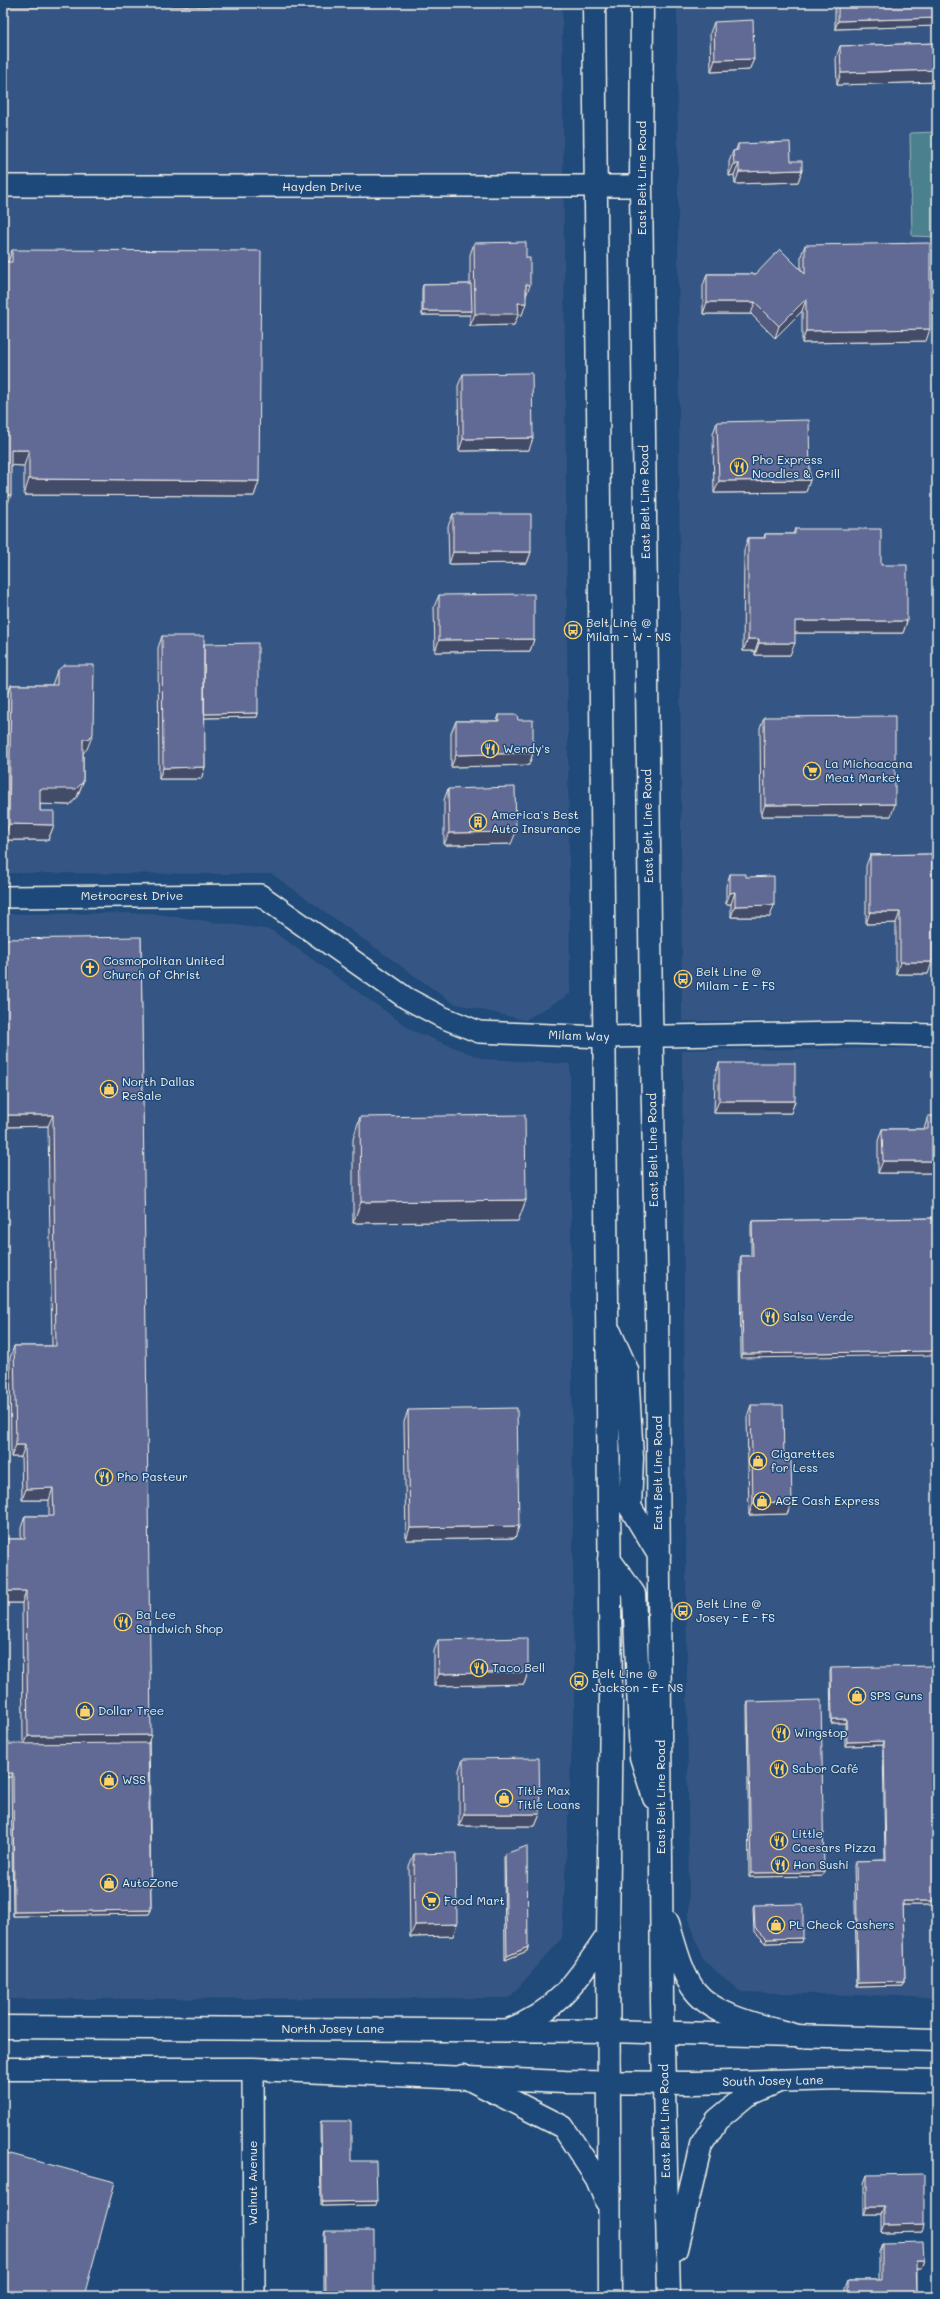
<svg xmlns="http://www.w3.org/2000/svg" width="940" height="2299" font-family="Mali,sans-serif">
	<style>
		.built { fill: #365784 }
		.green { fill: #4c808e; stroke: #a0b8bb }
		.lines { fill: none; stroke-linecap: round; stroke-linejoin: round }
		.street-casing { stroke: #f4f1e8; stroke-width: 24 }
		.secondary-casing { stroke: #f4f1e8; stroke-width: 25 }
		.primary-casing { stroke: #f4f1e8; stroke-width: 25 }
		.street { stroke: #1f4a7a; stroke-width: 21 }
		.secondary { stroke: #1f4a7a; stroke-width: 22 }
		.primary { stroke: #1f4a7a; stroke-width: 22 }
		.wall { fill: #535c80; stroke: #f4f1e8 }
		.shaded-wall { fill: #434b68; stroke: #f4f1e8 }
		.building { fill: #606b95; stroke: #f4f1e8 }
		.labels { text-anchor: middle; stroke-width: 3; stroke-linejoin: round; paint-order: stroke }
		.street-label { font-size: 12px; fill: #f4f1e8; stroke: #1f4a7a }
		.poi-label { font-size: 12px; fill: #f4f1e8; stroke: #1f4a7a; text-anchor: start }
	</style>
	<rect width="100%" height="100%" fill="#1f4a7a"/>
	<filter id="ink" filterUnits="userSpaceOnUse"><feTurbulence type="fractalNoise" baseFrequency=".025" numOctaves="2"/><feDisplacementMap in="SourceGraphic" scale="8" xChannelSelector="R" yChannelSelector="G"/><feConvolveMatrix kernelMatrix="1 2 1 2 8 2 1 2 1" color-interpolation-filters="sRGB"/></filter>
	<g filter="url(#ink)">
		<path class="built" d="M3 3H562L570 994 525 1020 453 1003 272 874 3 873Z
			M677 3H937V132L910 133 912 236 937 237V1021H682Z
			M149 913 271 930 413 1031 483 1059 570 1064 574 1705 562 1938 509 1998 3 1999V914Z
			M937 1048V1999L900 1996 741 1992 703 1960 689 1919 682 1050Z"/>
		<path class="green" d="M937 132V237L912 236 910 133Z"/>
		<g class="lines">
			<defs>
				<path id="street" d="M3 186H641
					M3 897 260 895 406 998 442 1017 479 1032 603 1037 845 1033 937 1035
					M253 2069 254 2296"/>
				<path id="secondary" d="M3 2027 608 2031 937 2040
					M3 2069H253L565 2082 694 2083 842 2079 937 2081"/>
				<path id="primary" d="M594 3 611 1703 608 1935 610 2296
					M642 3 641 186 651 1009 657 1306 662 2003 669 2296
					M610 1332 627 1370 632 1458 630 1507 659 1555
					M609 1559 634 1594 641 1757 654 1798
					M668 1923C675 1945 681 1973 695 1991 717 2019 769 2027 801 2037
					M508 2030C559 2012 579 1977 608 1935
					M463 2076 563 2127 597 2179 606 2201
					M676 2249 701 2145 717 2120 747 2095 779 2081"/>
			</defs>
			<use href="#street" class="street-casing"/>
			<use href="#secondary" class="secondary-casing"/>
			<use href="#primary" class="primary-casing"/>
			<use href="#street" class="street"/>
			<use href="#secondary" class="secondary"/>
			<use href="#primary" class="primary"/>
		</g>
		<path class="wall" d="M837 3H937V26L835 29V9Z
			M714 22 754 59 749 70 711 72 710 33Z
			M937 43V82L837 85 836 58 840 46Z
			M738 144 791 161 802 170 798 182 735 184 734 175 729 176V162L733 151 736 150Z
			M474 243 526 296 522 315H518L514 325 470 326V315H422V289L423 285 470 284V255Z
			M805 245 926 341 802 343V311L775 338 751 314H703V286L707 274H756L801 270V256Z
			M12 250 259 481 254 496 24 495V466L11 465 5 511H3V262H8Z
			M463 374 529 450 459 451 458 386Z
			M717 422 810 480 806 492 714 493 713 434Z
			M453 514 531 552 527 563 449 564 448 526Z
			M795 529 881 565 907 621 903 633H795L790 655H755V651H743L744 550 748 538H764L765 534H793Z
			M439 595 534 639 530 651 435 652 434 607Z
			M162 636 204 644 258 713 257 717 204 718 205 767 201 779H159L158 648Z
			M57 671 87 749 83 753V782L77 797 70 805 40 804V811L54 825 48 840H4L5 700 11 685H52Z
			M499 715 518 720 533 753 529 765 451 767V733L456 721H497Z
			M764 717 891 816H761L760 728Z
			M448 789 511 844 444 845V800Z
			M932 854 928 974H896V923L866 924V866L870 855Z
			M730 874 746 877 770 917H731V904H726V886Z
			M141 937 151 1910 149 1914 13 1916 11 1777H3L23 1744 22 1603H3V1546L6 1539H21V1528L25 1516H49V1500H22L21 1457H11L10 1358 14 1346H52L48 1126 3 1127Z
			M719 1063 795 1101 791 1113H714L715 1075Z
			M928 1116 937 1173H878V1141L882 1129H924Z
			M360 1117 526 1200 518 1221 353 1223V1139Z
			M937 1218 741 1358 740 1260 741 1256H751V1225L752 1221Z
			M751 1405 784 1462 792 1502 787 1514 749 1515 747 1417Z
			M408 1410 519 1526 515 1538 406 1540 404 1422Z
			M438 1640 528 1672 524 1684 434 1686V1651Z
			M831 1668 937 1769V1905H903L905 1982 903 1986 857 1987 854 1865 856 1861 885 1860 883 1745 845 1746V1723H831L830 1672Z
			M748 1702 822 1876 749 1877 747 1706Z
			M463 1759 540 1814 535 1826H459V1770Z
			M414 1854 457 1924 453 1936 410 1937 409 1866Z
			M505 1854 528 1947 527 1951 505 1960 504 1858Z
			M754 1905 803 1938 802 1942 765 1943 754 1932 753 1909Z
			M321 2121 351 2161 376 2205 321 2206 320 2125Z
			M867 2175 922 2232 882 2233V2215H864V2183Z
			M325 2231 374 2296H324V2235Z
			M882 2243 924 2260 921 2268H917V2296H845V2288L848 2280H879V2251Z"/>
		<path class="shaded-wall" d="M3 3H317L316 6 3 7Z
			M937 18V26L835 29 838 21Z
			M754 59 749 70 711 72 715 60Z
			M937 70V82L837 85 841 73Z
			M734 164H739L734 175 729 176Z
			M802 170 798 182 735 184 739 172Z
			M526 284 530 285 526 296Z
			M806 299 802 311 775 338 779 326Z
			M707 302H755L751 314H703Z
			M518 303H526L522 315H518L514 325 470 326 475 314Z
			M423 311H472L470 315H422Z
			M930 329 926 341 802 343 806 331Z
			M533 438 529 450 459 451 463 439Z
			M11 450H29L24 466 6 465Z
			M29 479 259 481 254 496 24 495Z
			M810 480 806 492 714 493 719 481Z
			M3 495H11L5 511H3Z
			M453 552H531L527 563 449 564Z
			M795 621H907L903 633H790Z
			M534 639 530 651 435 652 439 640Z
			M748 639H759L755 651H743Z
			M759 643H795L790 655H755Z
			M258 713 257 717 200 718 202 714Z
			M93 734 87 749 82 754 83 739Z
			M533 753 529 765 451 767 456 755Z
			M205 767 201 779H159L163 768Z
			M83 782 77 797 70 805 35 804 40 789Z
			M895 804 891 816H761L765 805Z
			M9 824 54 825 48 840H4Z
			M516 832 511 844 444 845 449 833Z
			M735 892 731 904H726L730 893Z
			M774 905 770 917H731L735 906Z
			M870 912H900L896 923 866 924Z
			M900 962H932L928 974H896Z
			M719 1101H795L791 1113H714Z
			M3 1115H53L48 1126 3 1127Z
			M883 1161H937V1173H878Z
			M526 1200 518 1221 353 1223 361 1202Z
			M937 1351V1355L741 1358 743 1354Z
			M16 1445H25L21 1457H11Z
			M53 1488 49 1500H22L26 1489Z
			M792 1502 787 1514 749 1515 753 1503Z
			M519 1526 515 1538 406 1540 410 1528Z
			M6 1591H26L22 1603H3V1600Z
			M528 1672 524 1684 434 1686 439 1674Z
			M832 1719H846L845 1723H831Z
			M151 1735 147 1747 23 1748 28 1736Z
			M884 1741 883 1745 845 1746 847 1742Z
			M3 1773H13L11 1777H3Z
			M464 1814H540L535 1826H459Z
			M824 1872 822 1876 749 1877 751 1873Z
			M903 1901H937V1905H902Z
			M151 1910 149 1914 13 1916 14 1912Z
			M457 1924 453 1936 410 1937 415 1925Z
			M803 1938 802 1942 765 1943 766 1939Z
			M528 1947 527 1951 505 1960 507 1956Z
			M905 1982 903 1986 857 1987 858 1983Z
			M377 2201 376 2205 321 2206 322 2202Z
			M867 2207H885L882 2215H864Z
			M924 2224 922 2232 882 2233 885 2225Z
			M916 2260H924L921 2268H913Z"/>
		<path class="building" d="M838 3H937V18L838 21Z
			M753 20 754 59 715 60 714 22Z
			M937 43V70L841 73 840 46Z
			M790 142 791 161H802V170L739 172V164H734L733 151 738 150V144Z
			M526 242V258H530V285L526 284V303H518L519 314H475L474 243Z
			M930 243V329L806 331V299L779 326 755 302H707V274H756L780 249 805 274V245Z
			M12 250 261 251 259 481 29 479V450H11V495H3V262H12Z
			M471 284 472 311H423V285Z
			M532 373 533 438 463 439V374Z
			M809 420 810 480 719 481 717 422Z
			M453 514H531V552H453Z
			M795 529H881V565H907V621H795V643H759V639H748V538H765V534H795Z
			M534 594V639L439 640V595Z
			M162 636H204L205 767 163 768Z
			M258 643V713L204 714V644Z
			M64 665H94L93 734 88 739H83V782L76 789H40V811H54V825L9 824 11 685H57V671Z
			M499 715H517L518 720H533V753L456 755V721H499Z
			M895 716V804L765 805 764 717Z
			M515 787 516 832 449 833 448 789Z
			M932 854V962H900V912H870V855Z
			M730 874H746V877L774 876V905L735 906V892L730 893Z
			M141 937 151 1735 28 1736 26 1591H6V1539H25V1516H54L53 1488 26 1489 25 1445H16L14 1346H56L53 1115H3V939Z
			M719 1063H795V1101H719Z
			M525 1115 526 1200 361 1202 360 1117Z
			M928 1116H937V1161H883L882 1129H928Z
			M937 1218V1351L743 1354 741 1256H753L752 1221Z
			M751 1405H783L784 1462 791 1461 792 1502 753 1503Z
			M517 1408 519 1526 410 1528 408 1410Z
			M528 1638V1672L439 1674 438 1640Z
			M935 1666 937 1769V1901H903L905 1982 858 1983 856 1861 886 1860 884 1741 847 1742 846 1719H832L831 1668Z
			M821 1700 824 1872 751 1873 748 1702Z
			M148 1743 151 1910 14 1912 13 1773H3V1744Z
			M539 1758 540 1814H464L463 1759Z
			M527 1846 528 1947 507 1956 505 1854Z
			M456 1853 457 1924 415 1925 414 1854Z
			M803 1904V1938L766 1939 755 1928 754 1905Z
			M321 2121H351V2161H376L377 2201 322 2202Z
			M3 2152 115 2182 84 2296H3Z
			M924 2174V2224L885 2225V2207H867V2175Z
			M325 2231H374V2296H326Z
			M923 2242 924 2260H916L917 2296H848V2280H882V2243Z"/>
	</g>
	<defs>
		<symbol id="restaurant-ring" viewBox="-11 -11 22 22"><circle r="9.5" fill="#1f4a7a" stroke="#ffd166" stroke-width="1.5"/><path d="M-5-6h1v4h1v-4h1v4h1v-4h1v5L-1.5 .5V6h-2V.5L-5-1ZM5-6V6H3V1.5H1.5Q1.5-4 5-6Z" fill="#ffd166"/></symbol>
		<symbol id="bus-ring" viewBox="-11 -11 22 22"><circle r="9.5" fill="#1f4a7a" stroke="#ffd166" stroke-width="1.5"/><path d="M-5-6H5V4H4V6H2V4H-2V6H-4V4H-5ZM-3.5-4V0h7V-4ZM-3.5 1.2v1.5H-2V1.2ZM2 1.2v1.5H3.5V1.2Z" fill="#ffd166"/></symbol>
		<symbol id="supermarket-ring" viewBox="-11 -11 22 22"><circle r="9.5" fill="#1f4a7a" stroke="#ffd166" stroke-width="1.5"/><path d="M-6-5.5h2.5l.6 2H6L4.5 2H-2.5L-4.4-4H-6ZM-1.5 3.2a1.3 1.3 0 1 0 .1 0ZM3 3.2a1.3 1.3 0 1 0 .1 0Z" fill="#ffd166"/></symbol>
		<symbol id="building-ring" viewBox="-11 -11 22 22"><circle r="9.5" fill="#1f4a7a" stroke="#ffd166" stroke-width="1.5"/><path d="M-4-6H4V6H1V3H-1V6H-4ZM-2.5-4.3h1.7v1.8h-1.7ZM.8-4.3h1.7v1.8H.8ZM-2.5-1h1.7V.8h-1.7ZM.8-1h1.7V.8H.8Z" fill="#ffd166"/></symbol>
		<symbol id="church-ring" viewBox="-11 -11 22 22"><circle r="9.5" fill="#1f4a7a" stroke="#ffd166" stroke-width="1.5"/><path d="M-1.2-6h2.4v3.5h3.3v2.4h-3.3V6h-2.4V-.1h-3.3v-2.4h3.3Z" fill="#ffd166"/></symbol>
		<symbol id="shop-ring" viewBox="-11 -11 22 22"><circle r="9.5" fill="#1f4a7a" stroke="#ffd166" stroke-width="1.5"/><path d="M-5-2.5h2.3a2.7 3.5 0 0 1 5.4 0H5L5.5 6h-11ZM-1.5-2.5h3a1.5 2.3 0 0 0-3 0Z" fill="#ffd166"/></symbol>
	</defs>
	<g fill-rule="evenodd">
		<use href="#restaurant-ring" x="729" y="457" width="20" height="20"/>
		<use href="#bus-ring" x="563" y="620" width="20" height="20"/>
		<use href="#restaurant-ring" x="480" y="739" width="20" height="20"/>
		<use href="#supermarket-ring" x="802" y="761" width="20" height="20"/>
		<use href="#building-ring" x="468" y="812" width="20" height="20"/>
		<use href="#church-ring" x="80" y="958" width="20" height="20"/>
		<use href="#bus-ring" x="673" y="969" width="20" height="20"/>
		<use href="#shop-ring" x="99" y="1079" width="20" height="20"/>
		<use href="#restaurant-ring" x="760" y="1307" width="20" height="20"/>
		<use href="#shop-ring" x="748" y="1451" width="20" height="20"/>
		<use href="#restaurant-ring" x="94" y="1467" width="20" height="20"/>
		<use href="#shop-ring" x="752" y="1491" width="20" height="20"/>
		<use href="#bus-ring" x="673" y="1601" width="20" height="20"/>
		<use href="#restaurant-ring" x="113" y="1612" width="20" height="20"/>
		<use href="#restaurant-ring" x="469" y="1658" width="20" height="20"/>
		<use href="#bus-ring" x="569" y="1671" width="20" height="20"/>
		<use href="#shop-ring" x="847" y="1686" width="20" height="20"/>
		<use href="#shop-ring" x="75" y="1701" width="20" height="20"/>
		<use href="#restaurant-ring" x="771" y="1723" width="20" height="20"/>
		<use href="#restaurant-ring" x="769" y="1759" width="20" height="20"/>
		<use href="#shop-ring" x="99" y="1770" width="20" height="20"/>
		<use href="#shop-ring" x="494" y="1788" width="20" height="20"/>
		<use href="#restaurant-ring" x="769" y="1831" width="20" height="20"/>
		<use href="#restaurant-ring" x="770" y="1855" width="20" height="20"/>
		<use href="#shop-ring" x="99" y="1873" width="20" height="20"/>
		<use href="#supermarket-ring" x="421" y="1891" width="20" height="20"/>
		<use href="#shop-ring" x="766" y="1915" width="20" height="20"/>
	</g>
	<g class="labels">
		<g class="street-label">
			<text transform="translate(642 178) rotate(-90)" y="4">East Belt Line Road</text>
			<text x="322" y="191">Hayden Drive</text>
			<text transform="translate(645 502) rotate(-91)" y="4">East Belt Line Road</text>
			<text transform="translate(648 826) rotate(-91)" y="4">East Belt Line Road</text>
			<text x="132" y="900">Metrocrest Drive</text>
			<text transform="translate(579 1036) rotate(2)" y="4">Milam Way</text>
			<text transform="translate(653 1150) rotate(-91)" y="4">East Belt Line Road</text>
			<text transform="translate(658 1473) rotate(-90)" y="4">East Belt Line Road</text>
			<text transform="translate(661 1797) rotate(-90)" y="4">East Belt Line Road</text>
			<text x="333" y="2033">North Josey Lane</text>
			<text transform="translate(773 2081) rotate(-1)" y="4">South Josey Lane</text>
			<text transform="translate(665 2121) rotate(-91)" y="4">East Belt Line Road</text>
			<text transform="translate(253 2183) rotate(-90)" y="4">Walnut Avenue</text>
		</g>
		<g class="poi-label">
			<text x="752" y="464">Pho Express<tspan x="752" dy="14">Noodles &amp; Grill</tspan></text>
			<text x="586" y="627">Belt Line @<tspan x="586" dy="14">Milam - W - NS</tspan></text>
			<text x="503" y="753">Wendy's</text>
			<text x="825" y="768">La Michoacana<tspan x="825" dy="14">Meat Market</tspan></text>
			<text x="491" y="819">America's Best<tspan x="491" dy="14">Auto Insurance</tspan></text>
			<text x="103" y="965">Cosmopolitan United<tspan x="103" dy="14">Church of Christ</tspan></text>
			<text x="696" y="976">Belt Line @<tspan x="696" dy="14">Milam - E - FS</tspan></text>
			<text x="122" y="1086">North Dallas<tspan x="122" dy="14">ReSale</tspan></text>
			<text x="783" y="1321">Salsa Verde</text>
			<text x="771" y="1458">Cigarettes<tspan x="771" dy="14">for Less</tspan></text>
			<text x="117" y="1481">Pho Pasteur</text>
			<text x="775" y="1505">ACE Cash Express</text>
			<text x="696" y="1608">Belt Line @<tspan x="696" dy="14">Josey - E - FS</tspan></text>
			<text x="136" y="1619">Ba Lee<tspan x="136" dy="14">Sandwich Shop</tspan></text>
			<text x="492" y="1672">Taco Bell</text>
			<text x="592" y="1678">Belt Line @<tspan x="592" dy="14">Jackson - E- NS</tspan></text>
			<text x="870" y="1700">SPS Guns</text>
			<text x="98" y="1715">Dollar Tree</text>
			<text x="794" y="1737">Wingstop</text>
			<text x="792" y="1773">Sabor Café</text>
			<text x="122" y="1784">WSS</text>
			<text x="517" y="1795">Title Max<tspan x="517" dy="14">Title Loans</tspan></text>
			<text x="792" y="1838">Little<tspan x="792" dy="14">Caesars Pizza</tspan></text>
			<text x="793" y="1869">Hon Sushi</text>
			<text x="122" y="1887">AutoZone</text>
			<text x="444" y="1905">Food Mart</text>
			<text x="789" y="1929">PL Check Cashers</text>
		</g>
	</g>
	<rect width="940" height="2299" fill="none" stroke="#1f4a7a" stroke-width="16"/>
	<rect x="8" y="8" width="924" height="2283" fill="none" stroke="#f4f1e8" stroke-width="1.5" filter="url(#ink)"/>
</svg>
